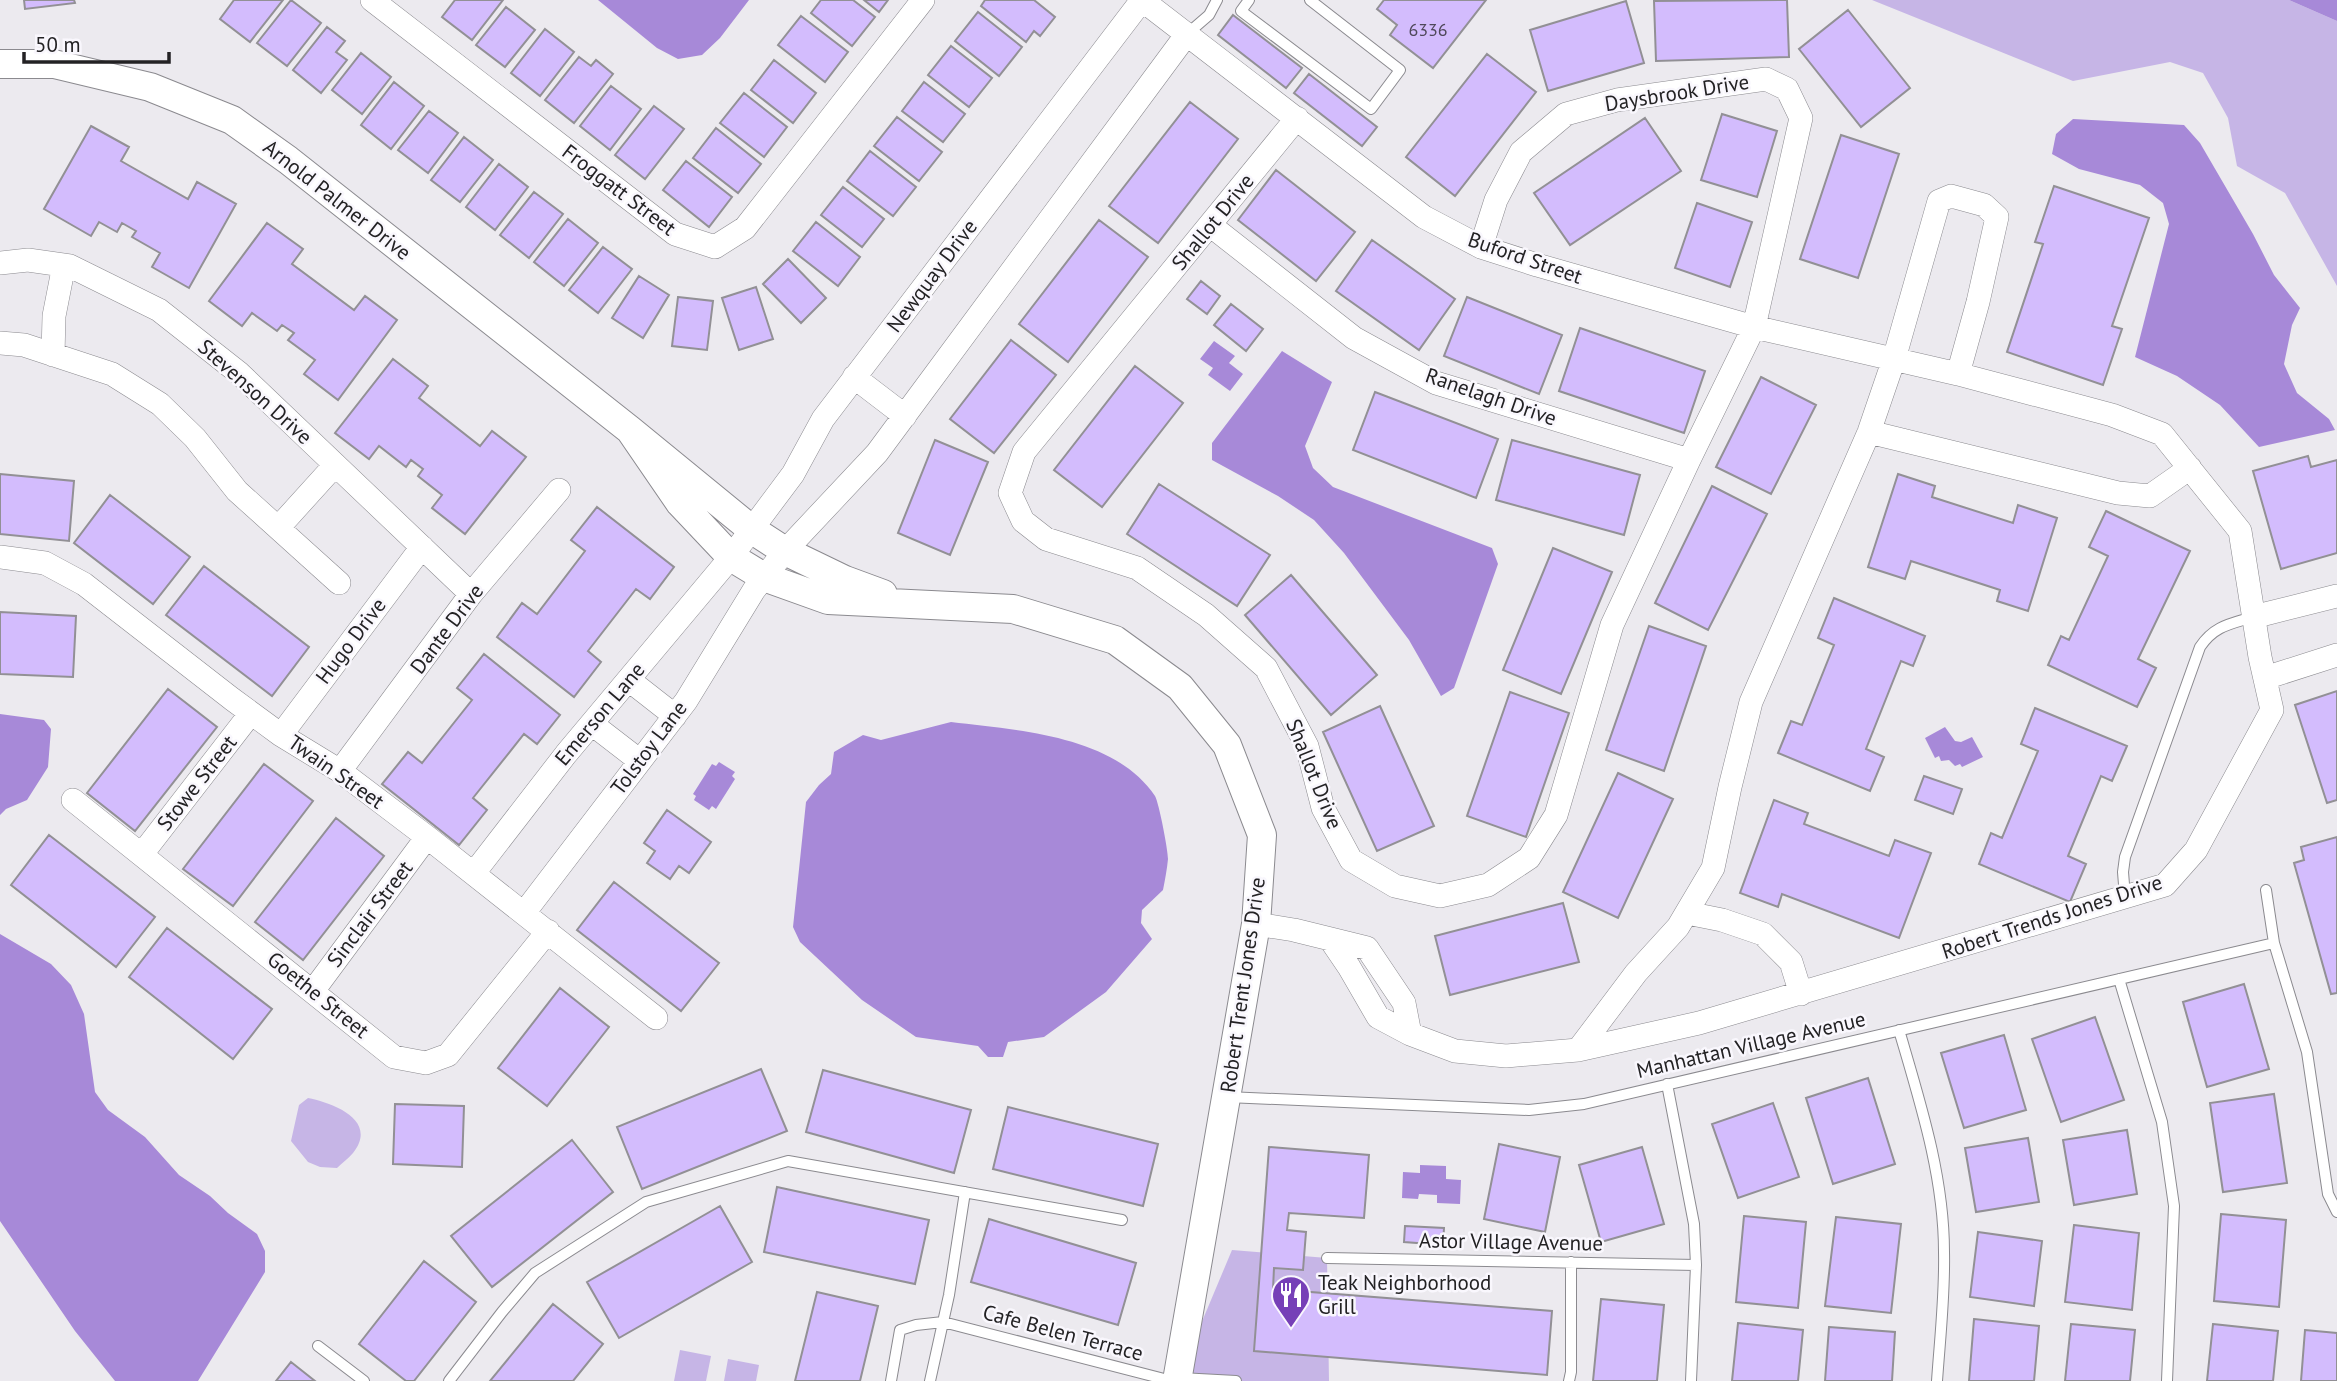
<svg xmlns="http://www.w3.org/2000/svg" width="2337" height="1381" font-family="'PT Sans',sans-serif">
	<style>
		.green { fill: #c6b5e6 }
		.water { fill: #a789d8 }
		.building { fill: #d3bcfd; stroke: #929095; stroke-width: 2 }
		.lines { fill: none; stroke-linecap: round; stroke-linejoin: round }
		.service-casing { stroke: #8b8a8f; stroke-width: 12 }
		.minor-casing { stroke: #8b8a8f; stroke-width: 24 }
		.tertiary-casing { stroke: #8b8a8f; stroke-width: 30 }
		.service { stroke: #fff; stroke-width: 10 }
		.minor { stroke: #fff; stroke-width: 23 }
		.tertiary { stroke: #fff; stroke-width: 28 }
		.labels { text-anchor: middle; stroke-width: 5; stroke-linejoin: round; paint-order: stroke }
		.number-label { font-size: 18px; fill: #4f485a }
		.street-label { font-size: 21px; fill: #232224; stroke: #f9f7fd }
		.poi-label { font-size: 21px; fill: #232224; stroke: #f9f7fd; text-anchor: start }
	</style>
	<rect width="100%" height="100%" fill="#eceaef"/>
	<path class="green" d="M1872 0H2289L2337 21V286L2285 193 2237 166 2228 118 2203 73 2170 62 2073 81Z
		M308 1098C333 1103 379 1120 353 1153 349 1158 342 1163 337 1168L320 1167 308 1162 291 1141 299 1105Z
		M1232 1250 1327 1258 1329 1381H1177Z
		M680 1350 711 1356 706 1381H674Z
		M728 1359 759 1365 756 1381H724Z"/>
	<path class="water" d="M598 0H749L720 38 702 55 678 59 657 48Z
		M2289 0H2337V21Z
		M2073 119 2184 125 2200 143 2253 234 2274 275 2300 308 2292 325 2284 364 2297 393 2329 419 2335 430 2259 447 2220 405 2177 376 2135 357 2169 224 2163 203 2140 185 2079 169 2052 154 2056 134Z
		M1214 341 1235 356 1229 363 1243 374 1230 391 1208 375 1213 368 1200 359Z
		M1282 351 1332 382 1305 446 1313 468 1333 487 1492 548 1498 564 1454 688 1441 696 1409 640 1344 553 1314 520 1278 496 1212 460V443Z
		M0 714 44 720 51 729 48 767 27 800 6 809 0 815Z
		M951 722C1017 730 1114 735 1155 796 1159 803 1168 850 1168 859 1167 869 1165 880 1163 890L1142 910 1141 923 1152 939 1106 992 1044 1037 1008 1042 1003 1057H988L978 1046 916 1037 862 1000 800 942 793 927 806 802 819 785 831 774 834 752 863 735 881 740Z
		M1945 727 1955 741 1961 742 1972 737 1983 757 1962 767 1960 764 1955 766 1949 760 1941 761 1939 756 1935 758 1925 738Z
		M719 762 735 772 732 776 735 779 716 809 712 806 709 810 694 800 696 796 693 794 712 764 716 766Z
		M0 934 51 964 71 985 84 1014 95 1092 108 1110 145 1137 179 1175 210 1196 228 1213 257 1234 265 1251V1272L198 1381H115L75 1331 0 1221Z
		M1420 1165 1446 1166V1179L1461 1180 1460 1204 1437 1203V1195L1419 1194 1418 1199 1402 1198 1403 1172 1420 1173Z"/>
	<path class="building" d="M24 0H74L75 3 25 9Z
		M234 0H283L250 42 220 19Z
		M291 0 321 23 287 66 257 43Z
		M455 0H503L472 40 442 17Z
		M821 0H853L875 17 852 46 811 13Z
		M864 0H888L879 12Z
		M985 0H1034L1055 17 1040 36 1034 31 1026 42 981 6Z
		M1384 0H1486L1433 68 1390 35 1397 25 1377 9Z
		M1787 0 1789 57 1656 61 1654 1Z
		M1626 1 1644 63 1548 91 1530 30Z
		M506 7 535 30 505 67 476 45Z
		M1848 10 1910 88 1861 127 1799 49Z
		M978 12 1022 47 999 76 955 41Z
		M1233 15 1302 68 1286 88 1218 35Z
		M801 16 848 52 825 82 778 45Z
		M327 27 345 41 336 52 347 60 321 93 293 70Z
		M545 29 574 52 540 96 511 73Z
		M951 46 992 78 969 107 928 75Z
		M361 53 391 77 362 114 332 90Z
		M1487 54 1536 92 1455 196 1406 157Z
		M579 57 591 66 596 60 613 74 574 123 545 100Z
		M774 60 816 93 793 123 751 90Z
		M1309 74 1377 127 1362 146 1294 93Z
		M394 82 424 106 391 149 361 125Z
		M924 82 965 114 943 142 902 111Z
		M611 86 641 109 610 150 580 126Z
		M744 93 787 127 764 157 720 123Z
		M1190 102 1238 139 1158 243 1109 206Z
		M654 106 684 129 645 179 615 155Z
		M429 111 458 133 428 173 398 150Z
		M1722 114 1777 131 1757 197 1701 180Z
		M897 117 942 152 919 181 874 146Z
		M1645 118 1681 171 1570 245 1534 193Z
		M91 126 129 147 121 161 188 199 197 182 236 204 189 288 152 267 160 253 132 237 136 231 122 223 117 232 99 222 91 236 44 209Z
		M716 128 761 164 738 193 693 158Z
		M1841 135 1899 154 1858 278 1800 259Z
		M464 137 493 160 460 202 431 180Z
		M870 151 916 187 893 216 847 181Z
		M686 161 732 197 709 227 663 190Z
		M499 164 528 187 495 230 466 207Z
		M1276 170 1355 232 1316 281 1238 220Z
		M2054 186 2149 218 2112 326 2122 329 2103 385 2007 352 2043 244 2035 242Z
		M843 187 884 219 862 247 821 215Z
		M534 192 563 214 529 258 500 235Z
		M1697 203 1752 222 1730 287 1675 268Z
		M568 219 598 243 564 286 534 262Z
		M1099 220 1148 257 1068 362 1019 324Z
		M816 222 860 257 838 286 793 251Z
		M267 223 303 249 292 264 354 310 365 296 397 320 338 400 304 374 315 360 288 340 294 333 282 325 277 331 252 313 242 326 209 301Z
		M1372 240 1455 299 1419 350 1336 291Z
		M603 247 632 269 598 313 569 290Z
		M788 259 826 298 801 323 763 284Z
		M639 276 669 295 643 338 612 318Z
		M1201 281 1220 296 1207 314 1187 299Z
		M756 287 773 339 739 350 722 298Z
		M678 297 713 301 707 350 672 346Z
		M1467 297 1562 335 1539 394 1444 356Z
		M1231 304 1263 329 1246 351 1214 325Z
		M1580 328 1705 371 1684 433 1559 391Z
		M1011 340 1056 375 994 453 950 419Z
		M393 359 428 386 419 398 480 446 492 431 526 457 465 534 432 508 442 495 418 476 423 469 411 460 406 467 379 446 369 459 335 433Z
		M1135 366 1183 403 1102 507 1054 470Z
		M1761 377 1816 405 1771 494 1716 467Z
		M1375 392 1498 439 1476 498 1353 450Z
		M935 440 988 462 950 555 898 533Z
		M1512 440 1640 475 1624 535 1496 500Z
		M2308 456 2311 467 2337 460V553L2281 569 2253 471Z
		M0 474 74 481 69 541 0 534Z
		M1898 474 1935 486 1932 497 2013 523 2018 505 2057 518 2028 611 1997 601 2000 590 1911 561 1905 579 1868 567Z
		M1159 484 1270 555 1237 606 1127 534Z
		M1712 486 1767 514 1708 630 1655 603Z
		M110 495 190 557 153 604 74 543Z
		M597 507 674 567 650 599 636 589 588 651 601 662 574 697 497 637 522 603 537 614 585 551 571 540Z
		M2106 511 2190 551 2138 659 2156 668 2137 707 2048 665 2061 636 2069 640 2108 556 2089 547Z
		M1553 548 1612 572 1561 694 1503 670Z
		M204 566 309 647 272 696 166 615Z
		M1291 575 1377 675 1331 715 1245 615Z
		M1834 598 1925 636 1913 666 1901 661 1866 749 1884 757 1870 791 1778 753 1791 721 1802 725 1834 645 1818 638Z
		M0 612 76 616 73 677 0 674Z
		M1649 626 1706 646 1664 771 1606 750Z
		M484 654 560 715 537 744 524 734 473 798 487 810 459 845 382 784 408 752 422 763 472 700 457 688Z
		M168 689 217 727 135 831 87 793Z
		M2337 691V800L2327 803 2295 705Z
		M1510 692 1569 713 1526 837 1467 816Z
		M1380 706 1434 826 1377 851 1323 732Z
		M2035 708 2127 746 2112 781 2101 776 2068 856 2086 864 2070 902 1979 864 1991 833 2002 838 2038 751 2021 744Z
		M264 764 313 801 233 906 183 869Z
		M1618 773 1673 799 1618 918 1563 892Z
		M1924 776 1962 789 1953 814 1915 800Z
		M1774 800 1808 813 1804 824 1889 856 1895 840 1931 853 1899 938 1782 894 1778 907 1740 893Z
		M667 810 711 842 689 873 679 866 670 879 647 863 655 851 644 843Z
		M336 818 384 856 303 960 255 922Z
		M49 835 155 917 116 967 11 885Z
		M2337 837V993L2331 994 2294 863 2304 860 2301 847Z
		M614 882 719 963 681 1011 577 930Z
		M1563 903 1579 962 1450 995 1435 936Z
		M167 928 272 1009 233 1059 129 977Z
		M2244 984 2269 1069 2207 1087 2183 1002Z
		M560 988 609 1027 547 1106 498 1068Z
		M2095 1017 2124 1100 2061 1122 2032 1039Z
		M2004 1035 2026 1110 1964 1128 1941 1053Z
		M761 1069 787 1131 642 1189 617 1127Z
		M823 1070 971 1110 954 1173 806 1132Z
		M1868 1078 1895 1164 1833 1184 1806 1098Z
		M2274 1094 2287 1183 2223 1192 2210 1103Z
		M1773 1103 1799 1177 1738 1198 1712 1124Z
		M395 1104 464 1106 462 1167 393 1164Z
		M1008 1107 1158 1144 1143 1206 993 1169Z
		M2127 1130 2137 1194 2074 1205 2063 1140Z
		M2028 1138 2039 1202 1976 1212 1965 1148Z
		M572 1140 613 1192 492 1287 451 1236Z
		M1499 1144 1560 1157 1545 1232 1484 1219Z
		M1269 1147 1369 1155 1364 1218 1289 1213 1287 1230 1306 1232 1303 1270 1274 1268 1273 1289 1552 1311 1547 1375 1254 1351Z
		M1642 1147 1664 1224 1601 1242 1579 1165Z
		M777 1187 929 1220 915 1284 764 1252Z
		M720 1206 752 1262 619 1338 587 1282Z
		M2221 1214 2286 1220 2279 1307 2214 1301Z
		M1744 1216 1806 1222 1798 1308 1736 1302Z
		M1836 1217 1901 1224 1891 1313 1825 1306Z
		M989 1219 1136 1263 1118 1325 971 1282Z
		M2074 1225 2139 1233 2132 1310 2065 1302Z
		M1405 1226 1444 1228 1443 1245 1404 1242Z
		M1978 1232 2042 1241 2034 1306 1970 1297Z
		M424 1261 476 1302 414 1381H406L359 1344Z
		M817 1292 878 1306 860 1381H795Z
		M1601 1299 1664 1305 1657 1381H1593Z
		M553 1304 603 1344 573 1381H490Z
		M1974 1319 2039 1326 2034 1381H1969Z
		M1738 1323 1803 1330 1798 1381H1732Z
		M2071 1324 2135 1330 2130 1381H2065Z
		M2213 1324 2278 1331 2273 1381H2207Z
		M1829 1327 1895 1332 1892 1381H1825Z
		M2305 1330 2337 1333V1381H2301Z
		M291 1362 315 1381H276Z"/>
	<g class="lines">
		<defs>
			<path id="service" d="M1249 0 1241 11 1371 109 1400 70 1310 0
				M1187 34 1209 15 1217 0
				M2266 890 2274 943 2307 1052 2328 1194 2337 1212
				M2125 897 2123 872 2125 857 2200 647C2214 626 2230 624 2253 617
				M2119 979 2162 1122 2174 1206 2167 1381
				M1899 1030C1920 1102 1944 1176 1944 1252 1945 1295 1940 1338 1937 1381
				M1667 1084 1694 1224 1696 1265 1691 1381
				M1227 1097 1529 1110 1584 1104 2274 943
				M1327 1258 1696 1265
				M318 1346 364 1381
				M1180 1378 1236 1381
				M449 1381 502 1312 535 1273 646 1202 788 1161 1122 1220
				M891 1381 900 1330 916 1325 943 1322 1172 1381
				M930 1381 949 1295 965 1192
				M1569 1381 1571 1372V1262"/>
			<path id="minor" d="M372 0 675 234 715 247 745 228 923 0
				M1142 0 1424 217 1481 247 1537 265 1754 327 1958 374 2112 415 2162 434 2240 531 2260 657 2272 710 2196 850 2165 885 1699 1023 1578 1050 1506 1056 1455 1051 1410 1034 1378 1017 1349 967 1330 939
				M1297 118 1024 452 1010 493 1023 521 1046 539 1137 568 1206 615 1266 668 1307 746 1323 808 1351 860 1395 886 1440 896 1488 885 1529 858 1556 815 1612 625 1689 460 1754 327 1801 118 1787 89 1766 79 1617 100 1566 114 1521 152 1496 200 1481 247
				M1210 225 1354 338 1436 383 1689 460
				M0 263 28 260 70 266 159 310 239 373 471 594
				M0 343 24 345 112 374 160 404 195 438 237 491 339 583
				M53 355 54 316 64 265
				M854 377 905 416
				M1869 432 2118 493 2150 496 2190 468
				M278 528 335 465
				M0 557 45 563 84 584 232 699 281 735 340 771 427 837 656 1018
				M2253 617 2337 596
				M2265 678 2337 655
				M629 680 675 716
				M592 724 640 761
				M281 735 422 547
				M340 771 471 594 559 490
				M73 800 394 1057 426 1063 448 1055 548 931
				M142 854 251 713
				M474 873 566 754 731 557 793 474 823 419 1142 0
				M524 913 686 701 754 590 785 551 877 453 1187 34
				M1687 913 1722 920 1763 934 1791 962 1801 994
				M1256 924 1294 930 1367 948 1404 1003 1410 1034
				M313 991 427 837
				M1578 1050 1636 973 1678 927 1713 868 1730 787 1751 702 1869 432 1894 359 1939 201 1951 196 1984 205 1997 217 1978 302 1958 374"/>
			<path id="tertiary" d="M0 64H54L150 87 232 120 288 160 630 430 751 529 785 551 845 580 883 594
				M630 430 680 503 731 557 764 577 828 600 1013 609 1115 640 1180 687 1227 745 1262 835 1256 924 1177 1381"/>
		</defs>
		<use href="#service" class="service-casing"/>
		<use href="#minor" class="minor-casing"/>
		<use href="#tertiary" class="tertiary-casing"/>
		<use href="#service" class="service"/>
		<use href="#minor" class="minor"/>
		<use href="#tertiary" class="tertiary"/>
	</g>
	<defs>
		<symbol id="restaurant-pin" viewBox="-11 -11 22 30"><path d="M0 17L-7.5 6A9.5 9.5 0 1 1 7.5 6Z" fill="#7640b7" stroke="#f9f7fd"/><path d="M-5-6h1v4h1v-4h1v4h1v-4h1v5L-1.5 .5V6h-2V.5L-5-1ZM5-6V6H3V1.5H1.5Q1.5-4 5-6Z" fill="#fff"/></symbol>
	</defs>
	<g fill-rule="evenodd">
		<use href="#restaurant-pin" x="1269" y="1273" width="44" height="60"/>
	</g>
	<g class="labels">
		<g class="number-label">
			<text x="1428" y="36">6336</text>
		</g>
		<g class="street-label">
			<text transform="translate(1677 93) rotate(-9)" y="7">Daysbrook Drive</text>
			<text transform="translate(619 190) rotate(37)" y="7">Froggatt Street</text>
			<text transform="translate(337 200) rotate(38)" y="7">Arnold Palmer Drive</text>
			<text transform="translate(1213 222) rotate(-51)" y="7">Shallot Drive</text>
			<text transform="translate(1525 258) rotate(19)" y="7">Buford Street</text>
			<text transform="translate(932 276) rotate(-53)" y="7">Newquay Drive</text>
			<text transform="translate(255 392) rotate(42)" y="7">Stevenson Drive</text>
			<text transform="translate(1491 397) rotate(19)" y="7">Ranelagh Drive</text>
			<text transform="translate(447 629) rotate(-53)" y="7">Dante Drive</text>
			<text transform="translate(351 641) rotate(-53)" y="7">Hugo Drive</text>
			<text transform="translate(600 714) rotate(-50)" y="7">Emerson Lane</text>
			<text transform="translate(649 748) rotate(-53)" y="7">Tolstoy Lane</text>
			<text transform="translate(336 772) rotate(35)" y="7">Twain Street</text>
			<text transform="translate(1314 774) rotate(68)" y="7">Shallot Drive</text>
			<text transform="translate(197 783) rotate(-52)" y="7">Stowe Street</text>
			<text transform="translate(370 914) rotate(-53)" y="7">Sinclair Street</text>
			<text transform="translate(2052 917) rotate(-18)" y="7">Robert Trends Jones Drive</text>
			<text transform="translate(1243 985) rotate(-82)" y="7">Robert Trent Jones Drive</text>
			<text transform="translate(318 995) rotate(39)" y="7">Goethe Street</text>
			<text transform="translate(1751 1045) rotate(-13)" y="7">Manhattan Village Avenue</text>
			<text transform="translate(1511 1242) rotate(1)" y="7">Astor Village Avenue</text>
			<text transform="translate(1063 1333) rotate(15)" y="7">Cafe Belen Terrace</text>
		</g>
		<g class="poi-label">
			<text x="1318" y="1290">Teak Neighborhood<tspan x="1318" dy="24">Grill</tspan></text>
		</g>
	</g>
	<path d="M24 52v10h145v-10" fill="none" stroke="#232224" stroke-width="3.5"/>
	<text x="35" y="52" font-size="21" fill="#232224" stroke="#f9f7fd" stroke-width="5" paint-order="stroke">50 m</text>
</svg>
